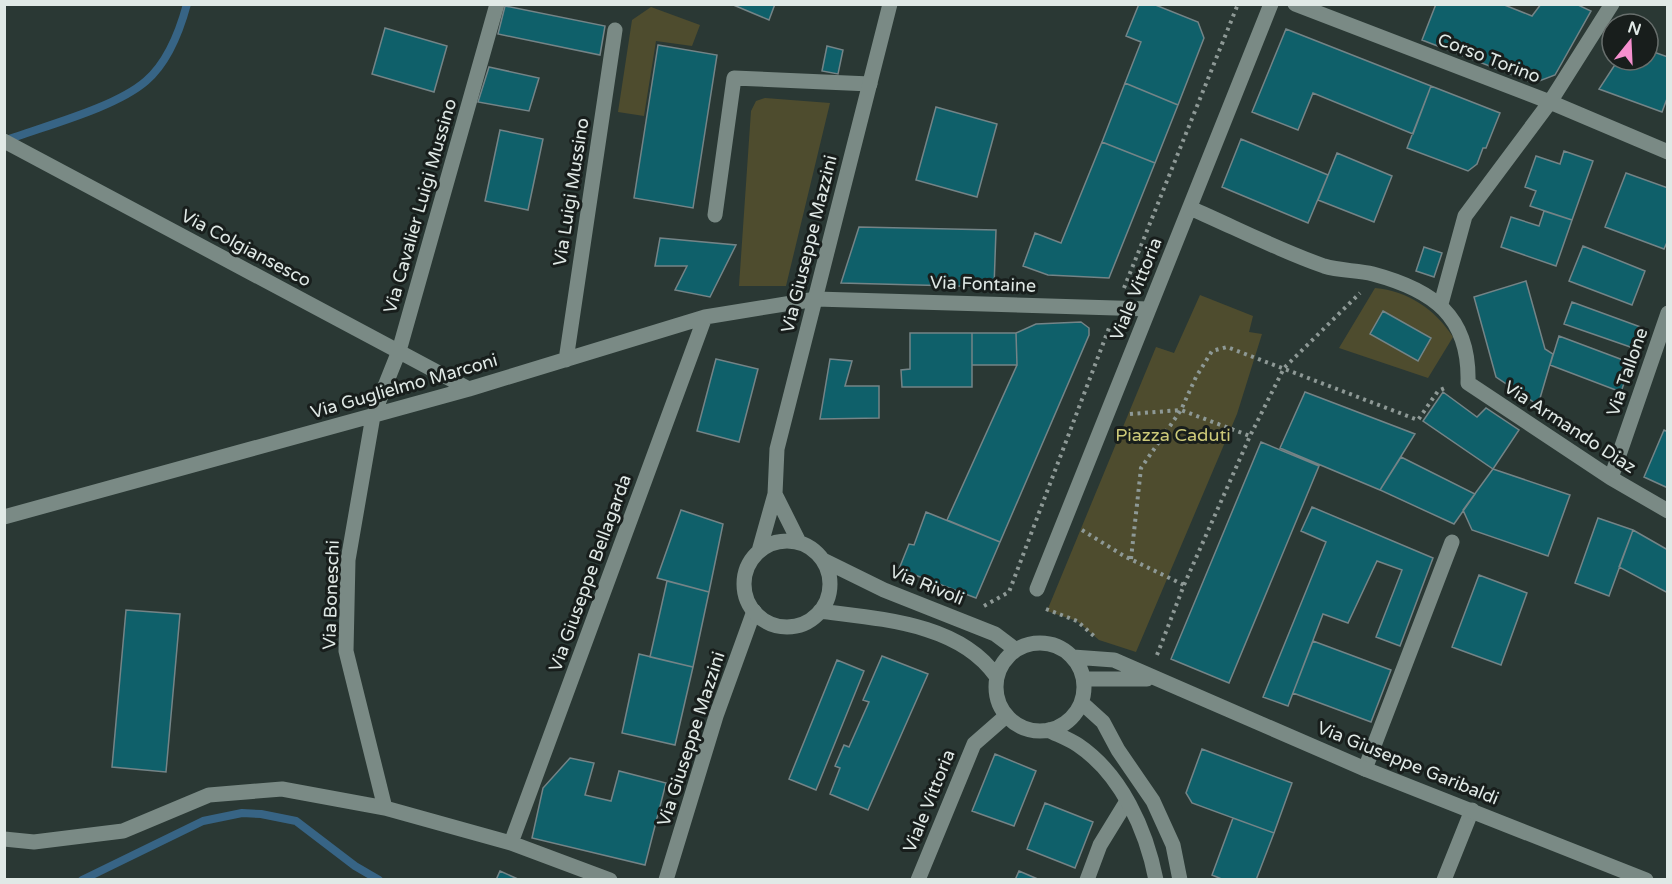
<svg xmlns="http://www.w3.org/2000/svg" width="1672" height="884" font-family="'Varela Round',sans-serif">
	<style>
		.green { fill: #4e4c2e }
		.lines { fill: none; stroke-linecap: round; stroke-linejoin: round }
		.stream { stroke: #376485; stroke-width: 8 }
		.building { fill: #0f606a; stroke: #748487; stroke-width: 1.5 }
		.path { stroke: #8e9996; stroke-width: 4; stroke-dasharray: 3 4.5; stroke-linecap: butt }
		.service { stroke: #7a8a85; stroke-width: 15 }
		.minor { stroke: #7a8a85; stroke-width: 15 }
		.tertiary { stroke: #7a8a85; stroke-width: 15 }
		.labels { text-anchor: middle; stroke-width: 6; stroke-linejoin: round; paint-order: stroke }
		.street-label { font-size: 18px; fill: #e0e9e6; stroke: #181e1c }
		.park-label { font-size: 18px; fill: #cdca79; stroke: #181e1c }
	</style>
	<rect width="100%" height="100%" fill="#2a3834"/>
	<path class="green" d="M651 7 700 25 692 46 656 41 644 116 618 112 632 20Z
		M765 98 830 103 786 286H739L751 111 756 101Z
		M1375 288C1408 291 1435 309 1453 337L1428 378 1339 348Z
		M1200 295 1253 316 1249 332 1262 334 1237 414 1136 652 1099 640 1077 621 1047 611 1156 347 1174 353Z"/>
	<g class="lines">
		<path class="stream" d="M4 141C44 126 115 108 146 81 167 63 180 30 187 4
			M82 880 203 821 242 813 261 814 296 821 355 866 379 880"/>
	</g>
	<path class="building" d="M731 4H775L769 20Z
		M1139 4H1153L1198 22 1204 38 1178 105 1125 83 1141 42 1126 36Z
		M1436 4H1502L1532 16 1541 4H1576L1591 11 1555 75 1534 83 1422 40Z
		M505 6 605 26 600 55 498 34Z
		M385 28 447 46 434 92 372 74Z
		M1286 29 1431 86 1413 134 1313 93 1298 130 1252 112Z
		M658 45 717 55 693 208 634 198Z
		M827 46 843 50 838 74 822 71Z
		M1648 50 1668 57V96L1662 112 1599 89 1618 60H1648Z
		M489 67 539 78 529 111 478 102Z
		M1125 83 1178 105 1155 163 1102 142Z
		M1431 86 1500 113 1486 148H1483L1477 164 1468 171 1407 148Z
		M936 107 997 124 977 197 916 180Z
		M500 130 543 139 528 210 485 201Z
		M1241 139 1328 175 1308 223 1222 187Z
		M1102 142 1155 163 1109 278 1048 275 1023 266 1035 233 1061 243Z
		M1564 151 1593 161 1572 220 1530 206 1536 191 1525 187 1536 156 1560 164Z
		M1337 153 1392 176 1374 222 1318 200Z
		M1626 173 1668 188V240L1664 249 1605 227Z
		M1544 211 1572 220 1556 266 1501 247 1511 217 1539 226Z
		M859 227 996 230 994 287 841 283Z
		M660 238 736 245 710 297 675 290 687 266H655Z
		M1583 246 1645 271 1632 305 1569 281Z
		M1424 247 1442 253 1434 277 1416 271Z
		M1526 281 1545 349 1553 354 1538 405 1496 377 1474 297Z
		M1572 302 1646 329 1639 350 1564 324Z
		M1383 311 1431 338 1418 361 1370 334Z
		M1081 322 1089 328V335L1000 542 947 520 1017 365 1016 333 1036 324Z
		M910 333H972V387H902L901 370 910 369Z
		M972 333H1016L1017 365H972Z
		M1559 336 1631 363 1621 392 1550 365Z
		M716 359 758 369 739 442 697 431Z
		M830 359 852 361 845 386H879V418L820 419Z
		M1305 392 1415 434 1380 490 1280 448Z
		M1443 392 1477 417 1486 408 1519 430 1493 469 1423 421Z
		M1664 430 1668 432V488L1644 477Z
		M1261 442 1319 466 1229 683 1171 659Z
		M1401 457 1475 494 1454 524 1380 490Z
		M1493 469 1570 495 1548 556 1472 530 1463 510Z
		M1312 507 1433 558 1400 646 1376 637 1402 570 1377 561 1348 623 1323 614 1288 706 1263 697 1326 542 1301 531Z
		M681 510 723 524 709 592 657 578Z
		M926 512 1000 542 976 598 899 569 909 544 914 545Z
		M1598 518 1633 530 1609 596 1575 583Z
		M1633 530 1668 550V593L1619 567Z
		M1479 575 1527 593 1501 665 1452 647Z
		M667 581 709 592 693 667 650 657Z
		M126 610 180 614 166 772 112 767Z
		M1313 641 1391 670 1371 722 1293 693Z
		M639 654 693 667 675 745 622 733Z
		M882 656 928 674 868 810 830 794 840 768 835 766 844 745 849 747 869 702 863 700Z
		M837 660 864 671 816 790 789 779Z
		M1202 749 1292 783 1274 833 1192 803 1186 793Z
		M995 754 1036 771 1014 826 972 811Z
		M570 758 594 763 585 795 611 801 619 771 666 783 645 865 532 838 543 788Z
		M1045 803 1093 822 1075 868 1027 849Z
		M1233 818 1274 833 1256 880H1224L1212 875Z
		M500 871 520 880H496Z
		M1019 871 1040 880H1015Z"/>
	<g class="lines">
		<path class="path" d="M1124 288 1238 4
			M1130 414 1181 410 1250 436
			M1082 530 1124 556 1184 585
			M1131 559 1141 468 1181 410 1196 377 1212 351 1227 347 1418 420 1438 391 1447 387
			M984 606 1009 592 1109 328
			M1046 609 1077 621 1095 637
			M1157 655 1184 585 1250 436 1284 368 1360 293"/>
		<path class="service" d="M715 215 734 78 870 84
			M1365 769 1452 542"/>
		<path class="minor" d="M1295 4 1550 102 1668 152
			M4 141 469 389
			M1190 208C1234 227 1278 250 1324 266 1340 271 1357 270 1373 274 1433 290 1470 316 1468 383L1611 478 1668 511
			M1441 304 1465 216 1550 102 1612 4
			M566 360 615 30
			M1611 478 1668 313
			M4 517 469 389 705 317 816 299 1149 309
			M1037 589 1271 4
			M385 808 346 651 348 560 373 416 399 351 497 4
			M4 839 34 842 123 831 209 795 282 789 385 808 511 843 610 880
			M511 843 705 317
			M666 880 716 716 754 611
			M918 880 974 744 1006 716
			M1087 880 1100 845 1127 801
			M1444 880 1472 810"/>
		<path class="tertiary" d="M775 494 799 542
			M744 584a43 43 0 1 1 86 0a43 43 0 1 1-86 0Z
			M759 551 775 494 777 449 890 4
			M823 560 884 590 995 634 1015 649
			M820 611C880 619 959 623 996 676
			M996 687a44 44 0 1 1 88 0a44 44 0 1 1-88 0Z
			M1073 657 1114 660 1365 769 1646 880
			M1084 679H1147
			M1082 703 1103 722 1118 750 1153 801 1173 845 1180 880
			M1048 730C1058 735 1069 739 1078 745 1121 774 1146 829 1156 880"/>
	</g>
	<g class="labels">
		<g class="street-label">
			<text transform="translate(1489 58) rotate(21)" y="6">Corso Torino</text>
			<text transform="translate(571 192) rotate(-81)" y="6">Via Luigi Mussino</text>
			<text transform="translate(420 206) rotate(-74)" y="6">Via Cavalier Luigi Mussino</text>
			<text transform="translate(809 244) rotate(-76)" y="6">Via Giuseppe Mazzini</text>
			<text transform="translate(246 248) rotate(28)" y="6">Via Colgiansesco</text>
			<text transform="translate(983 284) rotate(2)" y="6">Via Fontaine</text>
			<text transform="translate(1136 289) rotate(-68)" y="6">Viale Vittoria</text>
			<text transform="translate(1627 372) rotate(-71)" y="6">Via Tallone</text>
			<text transform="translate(404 386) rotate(-16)" y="6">Via Guglielmo Marconi</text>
			<text transform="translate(1570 427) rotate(33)" y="6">Via Armando Diaz</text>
			<text transform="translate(590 573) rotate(-70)" y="6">Via Giuseppe Bellagarda</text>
			<text transform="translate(927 585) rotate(22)" y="6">Via Rivoli</text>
			<text transform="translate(331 595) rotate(-88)" y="6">Via Boneschi</text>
			<text transform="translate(691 739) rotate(-72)" y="6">Via Giuseppe Mazzini</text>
			<text transform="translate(1408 763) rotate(22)" y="6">Via Giuseppe Garibaldi</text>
			<text transform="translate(929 801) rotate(-68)" y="6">Viale Vittoria</text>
		</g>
		<g class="park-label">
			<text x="1173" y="441">Piazza Caduti</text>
		</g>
	</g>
	<rect width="1672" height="884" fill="none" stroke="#e0e9e6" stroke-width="12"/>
	<g transform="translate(1630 42) rotate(18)"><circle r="28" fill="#181e1c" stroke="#686f6d" stroke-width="1.5"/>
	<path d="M0-4.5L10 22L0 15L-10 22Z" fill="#f690cf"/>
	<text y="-9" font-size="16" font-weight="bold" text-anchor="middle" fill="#e0e9e6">N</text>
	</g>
</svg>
